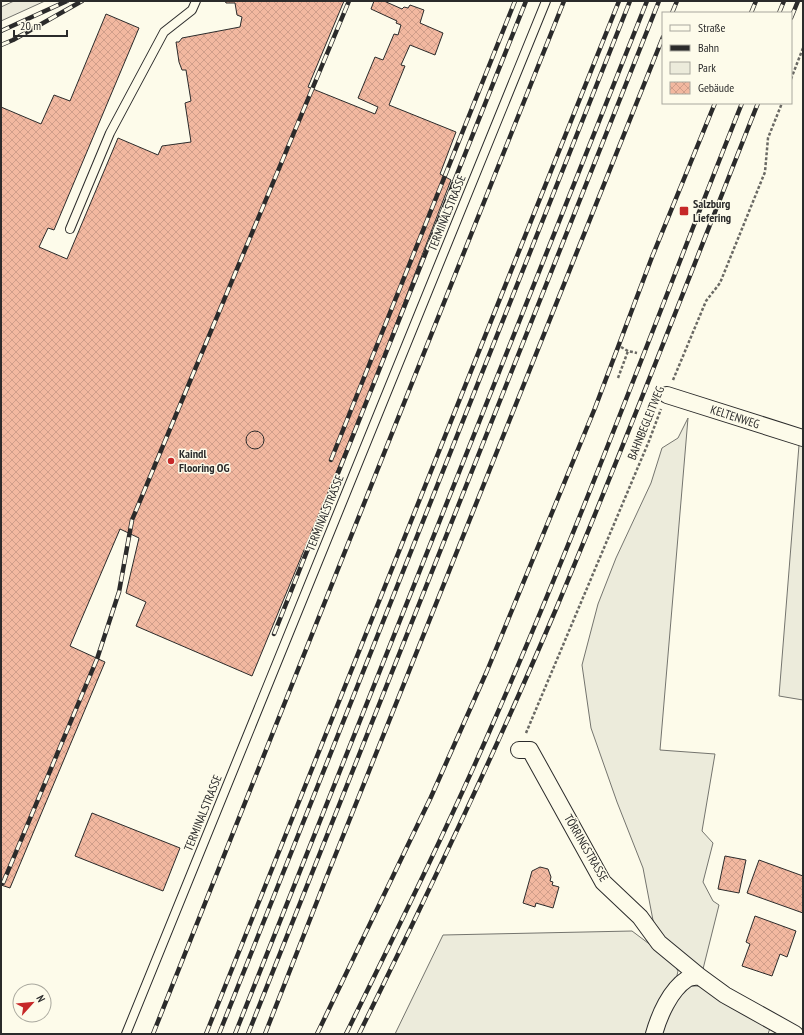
<svg xmlns="http://www.w3.org/2000/svg" width="804" height="1035" font-family="'PT Sans Narrow',sans-serif">
	<style>
		.green { fill: #ecebdb; stroke: #74746e }
		.parking { fill: #eceadb; stroke: #74746e }
		.building { fill: url(#building-cross-hatch); stroke: #2b2b2b }
		.lines { fill: none; stroke-linecap: round; stroke-linejoin: round }
		.service-casing { stroke: #2b2b2b; stroke-width: 10 }
		.minor-casing { stroke: #2b2b2b; stroke-width: 18 }
		.path { stroke: #6a6964; stroke-width: 2.5; stroke-dasharray: 3 2; stroke-linecap: butt }
		.service { stroke: #fdfbea; stroke-width: 8 }
		.minor { stroke: #fdfbea; stroke-width: 16 }
		.rail-casing { stroke: #2b2b2b; stroke-width: 4.5 }
		.rail { stroke: #fdfbea; stroke-width: 3; stroke-dasharray: 9; stroke-linecap: butt }
		.poi-dot { fill: #c62828; stroke: #fdfbea; stroke-width: 1.5 }
		.labels { text-anchor: middle; stroke-width: 3; stroke-linejoin: round; paint-order: stroke }
		.poi-label { font-size: 12px; font-weight: bold; fill: #2b2b2b; stroke: #fdfbea; text-anchor: start }
		.street-label { font-size: 12px; fill: #2b2b2b; stroke: #fdfbea }
	</style>
	<defs>
		<pattern id="building-cross-hatch" width="8" height="8" patternUnits="userSpaceOnUse"><rect width="8" height="8" fill="#f2b8a0"/><path d="M0 0l8 8M0 8l8-8" fill="none" stroke="#d09e8a"/></pattern>
	</defs>
	<rect width="100%" height="100%" fill="#fdfbea"/>
	<path class="green" d="M688 418 660 750 715 754 702 831 713 843 703 882 713 901 719 905 702 973 656 936 643 868 617 802 591 728 582 665 598 604 616 558 651 483 662 448 678 438Z
		M799 445 803 446V700L779 696Z
		M632 931 672 961 678 971 675 984 650 1034H395L443 935Z
		M690 986H699L714 993 770 1028 768 1034H659L681 992Z"/>
	<path class="parking" d="M14 1H45L1 21V7Z"/>
	<path class="building" d="M225 1H344L308 87 375 114 378 107 358 98 375 57 383 60 394 34 398 35 401 25 396 23 397 21 371 9 374 1H384L402 9 404 7 408 8 410 5 424 10 420 23 443 33 435 55 410 45 401 65 405 66 389 105 456 132 440 174 451 180 369 393 252 676 136 626 146 602 126 593 139 538 120 529 70 646 105 662 10 888 1 885V107L41 124 54 95 70 101 106 14 139 28 54 230 48 228 39 247 67 259 118 138 158 155 162 146 191 142 185 103 191 101 186 70H182L179 62 176 42H179L182 38 240 27 242 17 237 15 235 3H226Z
		M246 440a9 9 0 1 1 18 0a9 9 0 1 1-18 0Z
		M92 813 180 848 163 891 75 856Z
		M725 856 746 860 739 893 718 889Z
		M759 860 803 876V913L747 893Z
		M540 867 548 869 551 877 550 881 553 882 552 885 559 887 553 908 536 903 535 907 523 903 532 871Z
		M755 916 796 931 787 957 780 954 772 976 742 966 750 944 746 942Z"/>
	<g class="lines">
		<defs>
			<path id="service" d="M70 229 110 133 164 32 192 10 196 1
				M126 1034 546 1"/>
			<path id="minor" d="M667 395 803 438
				M519 750H530L603 882 640 917 659 943 699 976 725 995 795 1034
				M654 1034C659 1016 670 990 687 979 690 977 695 977 699 976"/>
		</defs>
		<use href="#service" class="service-casing"/>
		<use href="#minor" class="minor-casing"/>
		<path class="path" d="M791 79 803 48
			M621 347 628 351 637 353
			M618 378 628 351
			M673 380 706 301 720 283 765 172 768 138 782 103
			M526 733 649 441 661 409"/>
		<use href="#service" class="service"/>
		<use href="#minor" class="minor"/>
		<defs>
			<path id="rail" d="M672 13 677 1
				M751 13 756 1
				M779 13 784 1
				M791 18 798 1
				M1 31 67 1
				M1 45 13 40 82 1
				M331 460 515 1
				M274 634 526 1
				M3 883 97 659 119 592 132 520 349 1
				M153 1034 564 1
				M206 1034 619 1
				M219 1034 630 1
				M235 1034 647 1
				M248 1034 659 1
				M265 1034 327 876 663 37
				M317 1034 431 797 487 671 595 408 652 257 715 103
				M346 1034C397 930 448 827 494 721 583 518 660 309 742 103
				M359 1034C428 894 495 753 556 609 626 442 691 272 758 103"/>
		</defs>
		<use href="#rail" class="rail-casing"/>
		<use href="#rail" class="rail"/>
	</g>
	<g class="poi-dot">
		<rect x="679" y="206" width="10" height="10" rx="2"/>
		<circle cx="171" cy="461" r="4"/>
	</g>
	<g class="labels">
		<g class="poi-label">
			<text x="693" y="208">Salzburg<tspan x="693" dy="14">Liefering</tspan></text>
			<text x="179" y="458">Kaindl<tspan x="179" dy="14">Flooring OG</tspan></text>
		</g>
		<g class="street-label">
			<text transform="translate(447 213) rotate(-68)" y="4">TERMINALSTRASSE</text>
			<text transform="translate(735 417) rotate(18)" y="4">KELTENWEG</text>
			<text transform="translate(646 423) rotate(-68)" y="4">BAHNBEGLEITWEG</text>
			<text transform="translate(325 513) rotate(-68)" y="4">TERMINALSTRASSE</text>
			<text transform="translate(203 813) rotate(-68)" y="4">TERMINALSTRASSE</text>
			<text transform="translate(586 848) rotate(60)" y="4">TÖRRINGSTRASSE</text>
		</g>
	</g>
	<rect width="804" height="1035" fill="none" stroke="#2b2b2b" stroke-width="4"/>
	<rect x="662" y="12" width="130" height="92" fill="#fdfbea" stroke="#a9a89e"/>
	<rect x="670" y="25" width="20" height="6" fill="#fdfbea" stroke="#a9a89e"/>
	<text x="698" y="32" font-size="12" fill="#2b2b2b">Straße</text>
	<rect x="670" y="45" width="20" height="6" fill="#2b2b2b" stroke="#a9a89e"/>
	<text x="698" y="52" font-size="12" fill="#2b2b2b">Bahn</text>
	<rect x="670" y="62" width="20" height="12" fill="#ecebdb" stroke="#a9a89e"/>
	<text x="698" y="72" font-size="12" fill="#2b2b2b">Park</text>
	<rect x="670" y="82" width="20" height="12" fill="url(#building-cross-hatch)" stroke="#a9a89e"/>
	<text x="698" y="92" font-size="12" fill="#2b2b2b">Gebäude</text>
	<g transform="translate(32 1003) rotate(63)"><circle r="19" fill="#fdfbea" stroke="#a9a89e"/>
	<path d="M0-3L7 15L0 10L-7 15Z" fill="#c62828"/>
	<text y="-6" font-size="11" font-weight="bold" text-anchor="middle" fill="#2b2b2b">N</text>
	</g>
	<path d="M14 30v6h53v-6" fill="none" stroke="#2b2b2b" stroke-width="2"/>
	<text x="20" y="30" font-size="12" fill="#2b2b2b" stroke="#fdfbea" stroke-width="3" paint-order="stroke">20 m</text>
</svg>
